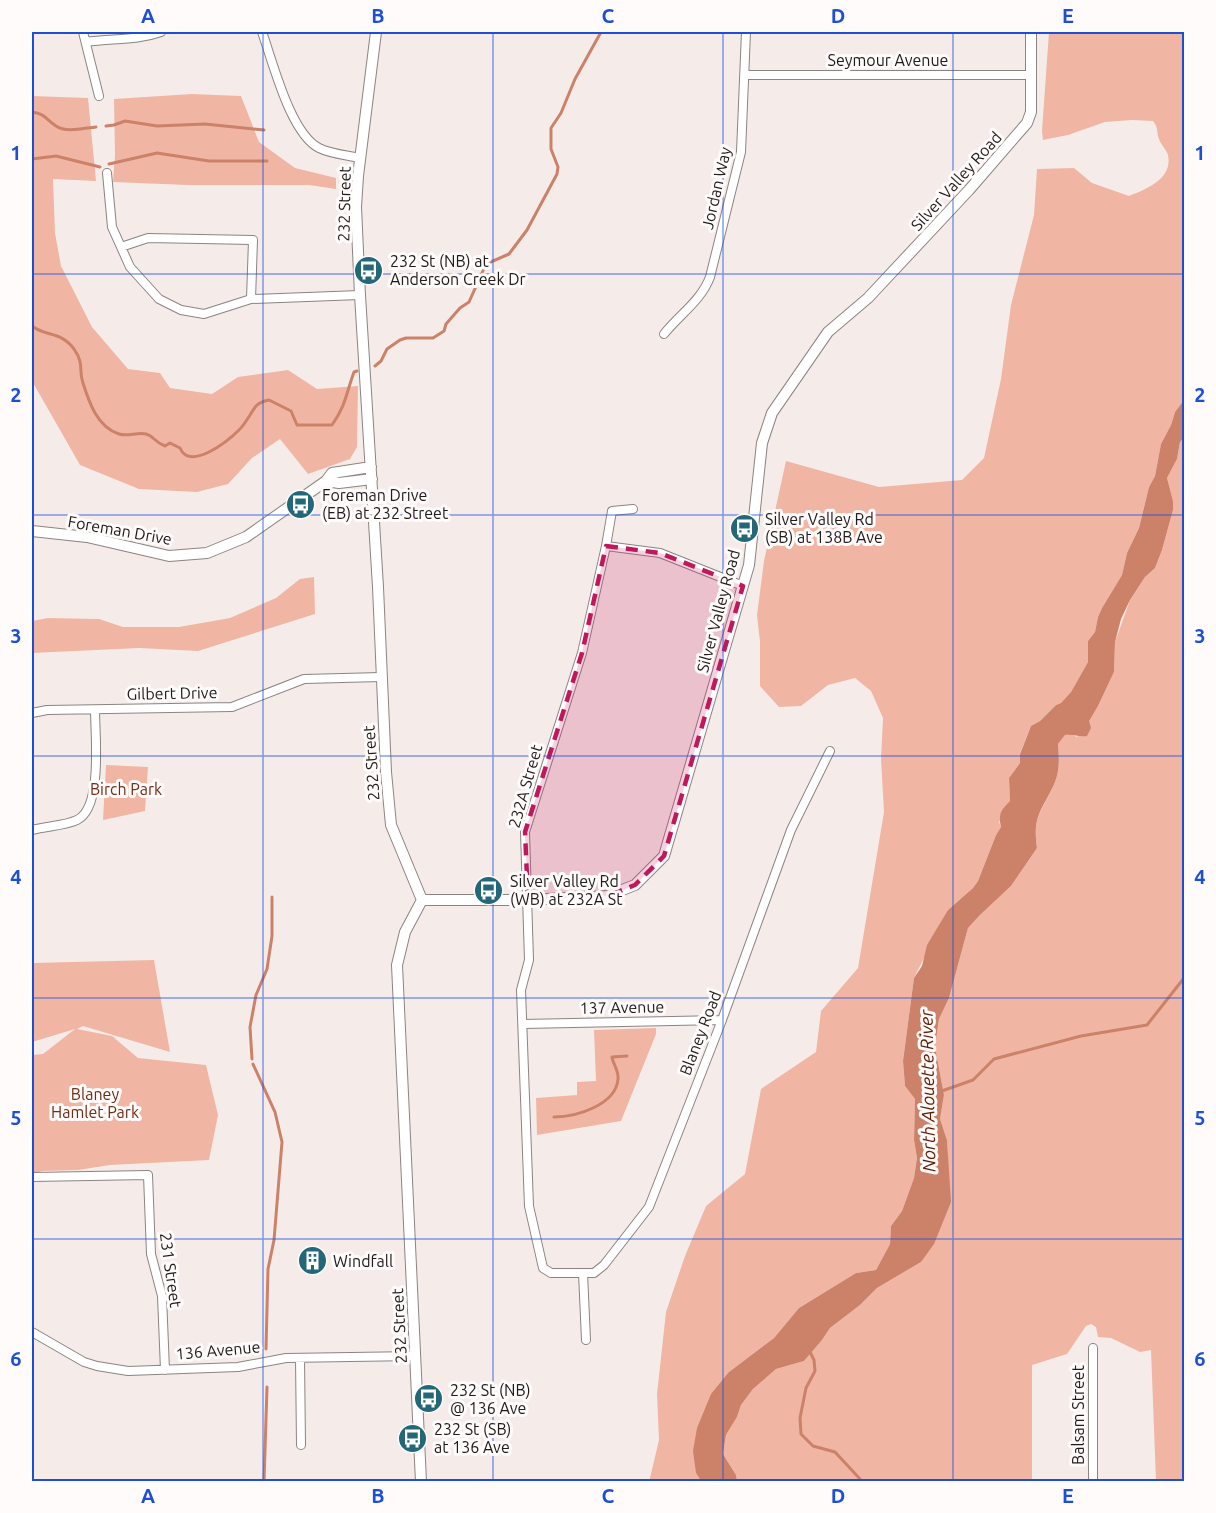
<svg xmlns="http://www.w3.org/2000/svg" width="1216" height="1513" font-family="Ubuntu,sans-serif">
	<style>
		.green { fill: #f0b6a3 }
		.water { fill: #cc8169 }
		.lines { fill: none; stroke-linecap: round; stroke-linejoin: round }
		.stream { stroke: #cc8169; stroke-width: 3 }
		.minor-casing { stroke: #8c8482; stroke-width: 10 }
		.tertiary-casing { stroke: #8c8482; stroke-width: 12 }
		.minor { stroke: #fff; stroke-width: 8 }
		.tertiary { stroke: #fff; stroke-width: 10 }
		.marked { fill: #c2185b; fill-opacity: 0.2; stroke: #c2185b; stroke-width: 4.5; stroke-dasharray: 12 8; stroke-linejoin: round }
		.grid { fill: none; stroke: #1d4ed8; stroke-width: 1.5; stroke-opacity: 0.55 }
		.labels { text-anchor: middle; stroke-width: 6; stroke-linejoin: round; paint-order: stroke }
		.street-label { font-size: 16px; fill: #1e1b1a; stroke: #fefbfa }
		.poi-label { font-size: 16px; fill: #1e1b1a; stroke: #fefbfa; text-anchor: start }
		.park-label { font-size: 16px; fill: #702b14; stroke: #fefbfa }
		.water-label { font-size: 18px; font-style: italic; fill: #601c03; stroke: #fefbfa }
		.neatline { fill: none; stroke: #1d4ed8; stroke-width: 2 }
		.grid-label { font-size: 20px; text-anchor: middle; font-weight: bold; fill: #1d4ed8 }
	</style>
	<rect width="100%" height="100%" fill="#f5ecea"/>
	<path class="green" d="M1049 32H1184V400L1175 412 1171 425 1161 444 1155 476 1149 487 1139 528 1127 553 1122 575 1102 608 1098 617 1095 632 1088 641V662L1071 692 1061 703 1056 705 1040 721 1031 726 1020 753V763L1009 778 1010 801 999 822 1001 827 996 835 978 881 973 888 948 910 914 978 903 1061 905 1086 915 1099 914 1140 917 1158 914 1178 902 1211 891 1226 890 1244 876 1270 856 1273 799 1308 774 1338 729 1372 696 1473 701 1481 649 1482 659 1440 657 1394 666 1312 685 1256 706 1206 745 1174 761 1089 816 1052 821 1011 858 968 884 812 881 759 883 718 871 691 855 678 828 685 801 706 779 707 760 686V642L757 615 764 561 786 461 879 487 962 480 984 458 1001 379 1011 305 1034 215 1037 169 1074 168 1092 183 1129 196C1146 189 1173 179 1168 155 1166 149 1161 145 1159 139 1156 132 1159 128 1153 121L1132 120 1105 122 1068 135 1043 140 1042 131Z
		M192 94 241 96 259 142 295 168 336 178V189L309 185H188L113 182 115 155 114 99Z
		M32 96 88 98 96 181 53 179 55 233 61 266 92 327 128 369 160 373 170 388 212 394 238 377 288 370 317 389 358 386 357 447 350 459 308 474 280 439 252 458 228 484 197 492 139 489 80 465 32 381Z
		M1184 438V1481H1156L1151 1350 1140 1352 1111 1338 1098 1337 1096 1327 1091 1324 1086 1326 1067 1354 1032 1365V1481H737L736 1475 723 1454 726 1435 737 1417 741 1405 753 1389 776 1369 804 1361 822 1340 830 1328 860 1305 877 1288 921 1262 941 1223 950 1202 947 1140 940 1119 944 1095 935 1047 939 1019 949 998 968 928 980 915 1011 886 1037 848C1032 814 1043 811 1055 782 1060 769 1059 757 1058 744L1065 735 1070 734 1077 737 1098 706 1114 672 1115 642 1130 600 1145 577 1155 568 1162 550 1173 510V501L1167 478 1177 459 1180 442Z
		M314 577 315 614 198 651 139 648 32 653V621L48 618 99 619 123 627H179L230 618 276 598 300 579Z
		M106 765 148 767 145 811 103 820Z
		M154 960 170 1052 83 1026 77 1029 112 1036 138 1058 206 1065 218 1115 209 1160 110 1165 78 1170 42 1171 32 1174V1055L43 1054 75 1029 32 1042V963Z
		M656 1028V1034L621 1121 537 1135 536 1098 577 1095V1082L596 1081 594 1030Z"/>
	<path class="water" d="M1184 400V438L1180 442 1177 459 1167 478 1173 501V510L1162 550 1155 568 1145 577 1130 600 1121 619 1115 642 1114 672 1098 706 1089 721 1091 728 1087 736C1079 737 1072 734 1065 735L1058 744C1059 757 1060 769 1055 782 1043 810 1032 814 1037 848L1011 886 980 915 968 928 949 998 939 1019 935 1047 944 1095 940 1119 947 1140 951 1202 934 1244 921 1262 877 1288 860 1305 830 1328 822 1340 804 1361 776 1369 753 1389 741 1405 737 1417 726 1435 723 1454 736 1475 737 1481H701L696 1473 693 1451 697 1428 711 1394 729 1372 774 1338 799 1308 856 1273 876 1270 890 1244 891 1226 902 1211 914 1178 917 1158 914 1140 915 1099 905 1086 903 1061 914 978 922 966 927 945 948 910 973 888 978 881 996 835 1001 827C998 814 1001 810 1010 801L1009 778 1020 763V754L1031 726 1040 721 1056 705 1061 703 1071 692 1088 662V641L1095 632 1098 617 1102 608 1122 575 1127 553 1139 528 1149 487 1155 476 1161 444 1171 425 1175 412Z"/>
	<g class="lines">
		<path class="stream" d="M32 112C46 114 45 119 56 126 66 133 84 128 96 127
			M106 126 114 125 125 121 157 126 205 124 264 130
			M32 159 56 156 100 167
			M109 164 157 153 209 161H267
			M32 326C46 337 61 331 74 349 85 365 78 369 83 383 89 402 97 427 119 434 127 437 137 432 146 434 154 436 154 442 165 446L170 443 180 448C190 472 229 440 239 430 246 423 250 414 256 406 259 403 264 401 269 400L291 411 297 425H332C346 405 346 394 354 372L357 371
			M375 366 381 361 387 349 400 340 406 338H433L444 331 446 324 460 308 469 302 486 264 509 254 527 230 557 174 558 167 551 149V128L561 113 575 79 601 32
			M252 1059 250 1027 256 995 267 969 272 936V897
			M253 1064 275 1112 282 1142 274 1240 268 1269 266 1349
			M939 1092 973 1080 994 1059 1081 1036 1147 1025 1184 978
			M554 1117C576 1117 616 1105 618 1079 619 1071 613 1064 612 1057L627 1056
			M810 1352 814 1360 815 1371 806 1388 800 1418 801 1434 813 1446 835 1452 860 1479V1482
			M264 1482 267 1387"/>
		<defs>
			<path id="minor" d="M83 32 99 96
				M262 32C273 62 290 133 319 148 331 154 346 155 360 158
				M86 42C111 38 136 41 161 32
				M745 75H1031
				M107 173 112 227 130 267 159 299 181 310 204 314 251 299 360 295
				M121 247 148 238 253 240 251 299
				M664 334C680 314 701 301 710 277L741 152 746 32
				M633 509 612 511 606 546 582 653 525 832 529 960 521 990 529 1206 543 1268 551 1273H594L604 1265 649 1207 722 1020 791 830 830 751
				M606 546 660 553 743 586
				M32 713 47 710 232 707 304 679 381 677
				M32 830C46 826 64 826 77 820 103 808 95 735 95 710
				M523 1024 722 1020
				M32 1177 148 1175 151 1254 162 1296 165 1370
				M583 1273 586 1340
				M32 1332 84 1362 97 1366 128 1371 238 1367 286 1358 416 1356
				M1093 1348V1482
				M300 1358 301 1445"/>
			<path id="tertiary" d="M376 32 358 176 356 207 360 295 378 587 386 772 391 825 422 900
				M326 481 339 483 372 479
				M32 531 87 537 169 556 207 553 246 537 326 481 332 473 371 467
				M422 900H528L607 896 635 885 664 856 749 565 762 443 772 413 828 332 868 298 969 190 1027 123 1031 112V32
				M421 1482 397 965 405 932 422 900"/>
		</defs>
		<use href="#minor" class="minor-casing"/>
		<use href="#tertiary" class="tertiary-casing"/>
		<use href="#minor" class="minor"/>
		<use href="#tertiary" class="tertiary"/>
	</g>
	<path class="marked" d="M606 546 660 553 743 586 664 856 635 885 607 896 528 900 525 832 582 653Z"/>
	<path class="grid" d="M263 32V1482M493 32V1482M723 32V1482M953 32V1482M32 274H1184M32 515H1184M32 756H1184M32 998H1184M32 1239H1184"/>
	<defs>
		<symbol id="bus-disc" viewBox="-11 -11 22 22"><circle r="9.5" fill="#236779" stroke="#fefbfa"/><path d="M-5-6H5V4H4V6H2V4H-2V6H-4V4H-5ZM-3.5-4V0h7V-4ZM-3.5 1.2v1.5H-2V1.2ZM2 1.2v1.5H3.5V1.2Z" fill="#fff"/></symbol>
		<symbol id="building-disc" viewBox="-11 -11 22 22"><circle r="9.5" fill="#236779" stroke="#fefbfa"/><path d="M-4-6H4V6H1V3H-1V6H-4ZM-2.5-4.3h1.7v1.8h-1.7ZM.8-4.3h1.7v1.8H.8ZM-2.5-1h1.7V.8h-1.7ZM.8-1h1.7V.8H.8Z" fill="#fff"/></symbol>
	</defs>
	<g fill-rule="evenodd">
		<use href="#bus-disc" x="352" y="254" width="33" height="33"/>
		<use href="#bus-disc" x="284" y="488" width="33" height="33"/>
		<use href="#bus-disc" x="728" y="512" width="33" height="33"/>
		<use href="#bus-disc" x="472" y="874" width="33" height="33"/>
		<use href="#building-disc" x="296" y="1244" width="33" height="33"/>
		<use href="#bus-disc" x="412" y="1382" width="33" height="33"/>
		<use href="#bus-disc" x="396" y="1422" width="33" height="33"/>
	</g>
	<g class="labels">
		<g class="street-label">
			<text x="888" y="66">Seymour Avenue</text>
			<text transform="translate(956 181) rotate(-48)" y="6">Silver Valley Road</text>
			<text transform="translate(716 188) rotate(-77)" y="6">Jordan Way</text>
			<text transform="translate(344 204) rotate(-89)" y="6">232 Street</text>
			<text transform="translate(120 530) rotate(10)" y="6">Foreman Drive</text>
			<text transform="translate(718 611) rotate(-75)" y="6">Silver Valley Road</text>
			<text transform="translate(172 693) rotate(-1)" y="6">Gilbert Drive</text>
			<text transform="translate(371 763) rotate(-94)" y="6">232 Street</text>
			<text transform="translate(525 786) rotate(-74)" y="6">232A Street</text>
			<text transform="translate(622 1007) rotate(-1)" y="6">137 Avenue</text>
			<text transform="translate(700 1033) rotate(-69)" y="6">Blaney Road</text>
			<text transform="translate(171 1270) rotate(82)" y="6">231 Street</text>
			<text transform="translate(399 1326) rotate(-93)" y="6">232 Street</text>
			<text transform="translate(218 1350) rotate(-5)" y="6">136 Avenue</text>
			<text transform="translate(1078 1415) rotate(-90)" y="6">Balsam Street</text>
		</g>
		<g class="poi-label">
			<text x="390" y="267">232 St (NB) at<tspan x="390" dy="18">Anderson Creek Dr</tspan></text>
			<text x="322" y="501">Foreman Drive<tspan x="322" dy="18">(EB) at 232 Street</tspan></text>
			<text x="765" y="525">Silver Valley Rd<tspan x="765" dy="18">(SB) at 138B Ave</tspan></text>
			<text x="510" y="887">Silver Valley Rd<tspan x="510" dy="18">(WB) at 232A St</tspan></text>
			<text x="333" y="1267">Windfall</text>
			<text x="450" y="1396">232 St (NB)<tspan x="450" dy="18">@ 136 Ave</tspan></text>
			<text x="434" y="1435">232 St (SB)<tspan x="434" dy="18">at 136 Ave</tspan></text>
		</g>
		<g class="park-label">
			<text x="126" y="795">Birch Park</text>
			<text x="95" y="1100">Blaney<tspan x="95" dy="18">Hamlet Park</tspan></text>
		</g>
		<g class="water-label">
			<text transform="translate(928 1091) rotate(-91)" y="6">North Alouette River</text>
		</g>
	</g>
	<rect width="1216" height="1513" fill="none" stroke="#fefbfa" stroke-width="66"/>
	<rect x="33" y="33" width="1150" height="1447" class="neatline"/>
	<g class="grid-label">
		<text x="148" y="23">A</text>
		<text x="378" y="23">B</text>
		<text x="608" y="23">C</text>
		<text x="838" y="23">D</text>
		<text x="1068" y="23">E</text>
		<text x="16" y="160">1</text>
		<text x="1200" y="160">1</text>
		<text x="16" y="402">2</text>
		<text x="1200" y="402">2</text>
		<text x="16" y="643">3</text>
		<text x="1200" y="643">3</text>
		<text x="16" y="884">4</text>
		<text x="1200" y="884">4</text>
		<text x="16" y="1125">5</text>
		<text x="1200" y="1125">5</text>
		<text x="16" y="1366">6</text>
		<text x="1200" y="1366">6</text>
		<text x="148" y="1503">A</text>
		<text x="378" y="1503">B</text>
		<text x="608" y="1503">C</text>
		<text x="838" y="1503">D</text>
		<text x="1068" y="1503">E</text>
	</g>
</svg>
